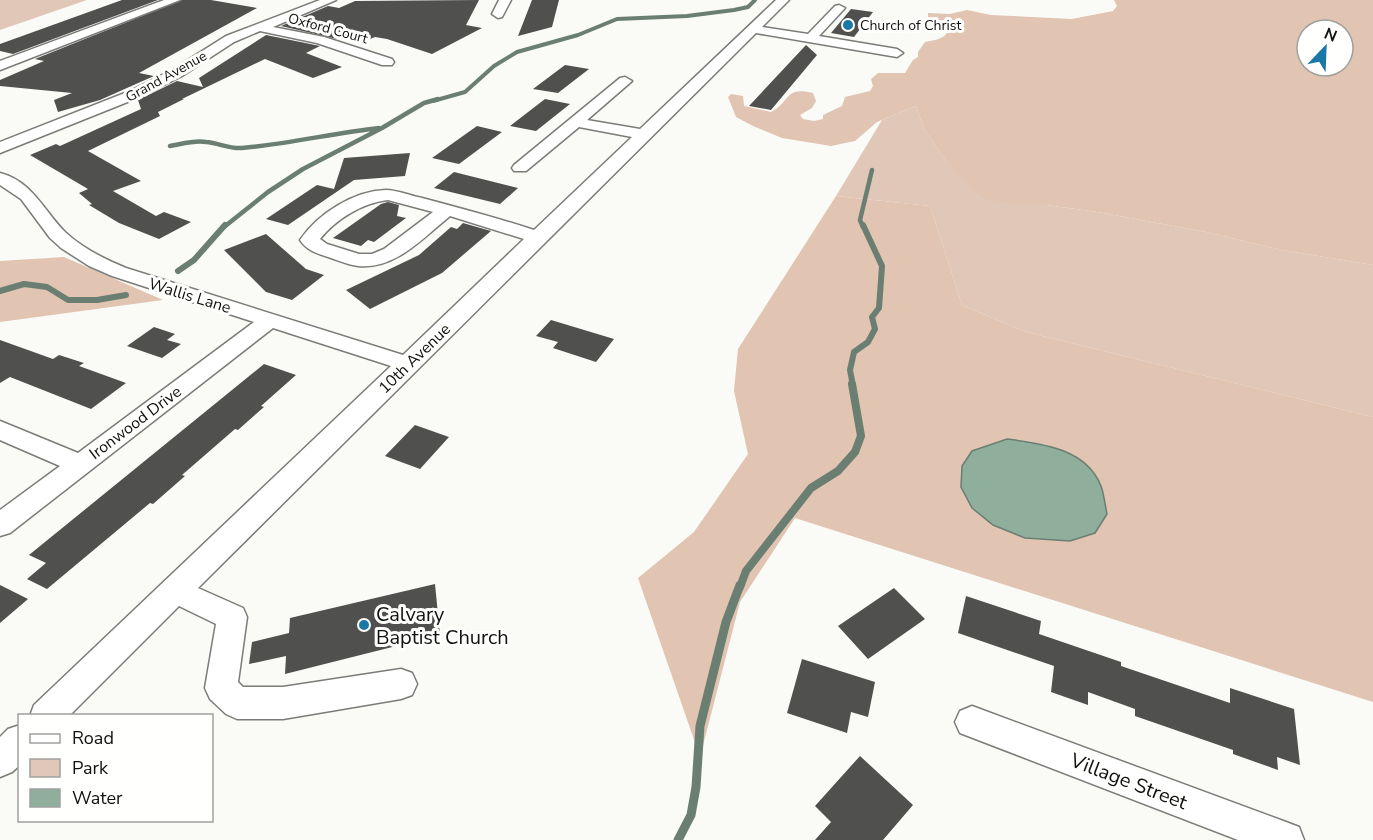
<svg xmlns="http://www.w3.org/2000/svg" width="1373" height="840" font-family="'Nunito Sans',sans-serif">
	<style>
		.green { fill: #e0c7b7 }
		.forest { fill: #e1c4b1; fill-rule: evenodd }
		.water { fill: #90ae9c; stroke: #6a7f72; stroke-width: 1.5 }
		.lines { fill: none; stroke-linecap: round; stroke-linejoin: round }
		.stream-far4 { stroke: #6a7f72; stroke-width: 4 }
		.stream-far3 { stroke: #6a7f72; stroke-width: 4.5 }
		.stream-far2 { stroke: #6a7f72; stroke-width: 6 }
		.stream-far1 { stroke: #6a7f72; stroke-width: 8 }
		.stream { stroke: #6a7f72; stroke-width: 9 }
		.building { fill: #50514f }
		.minor-casing { stroke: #7b7b78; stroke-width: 3 }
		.minor { fill: #fff; fill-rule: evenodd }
		.poi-dot { fill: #1978a5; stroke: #fffffe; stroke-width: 2 }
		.labels { text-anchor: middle; stroke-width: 6; stroke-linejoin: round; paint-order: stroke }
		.far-poi-label { font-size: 14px; fill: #111110; stroke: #fffffe; text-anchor: start }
		.far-street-label { font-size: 14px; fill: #111110; stroke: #fffffe }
		.street-label { font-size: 16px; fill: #111110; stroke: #fffffe }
		.near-poi-label { font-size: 20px; fill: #111110; stroke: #fffffe; text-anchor: start }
		.near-street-label { font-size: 20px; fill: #111110; stroke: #fffffe }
	</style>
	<rect width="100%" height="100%" fill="#fafaf6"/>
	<path class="green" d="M0 0H87L0 30Z
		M916 106 924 129 946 161 1017 205H1046L1098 212 1206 232 1282 250 1373 265V417L1026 332 962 305 930 206 836 196 882 120Z"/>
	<path class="forest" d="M1114 0H1373V265L1282 250 1206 232 1098 212 1046 205H1017L983 198 968 185 946 161 924 129 916 106 877 122 855 141 831 146 782 138 753 126 736 117 728 97 731 94 743 96 744 106 771 112C791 102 784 86 813 93L816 101 812 108 800 115 803 119 814 121 823 119V115L842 106 845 97 870 91 873 86 871 79 878 73H905L913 60 918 57V52L925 42C935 40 946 39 949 29L928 17V13L950 14 967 10 991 15 1072 19 1113 11 1117 6ZM1307 30H1343V66H1307Z
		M836 196 930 206 962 305 1026 332 1373 417V702L795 518 740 602 700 757 638 578 694 532 748 454 734 391 738 349Z
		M64 257 163 300 0 322V261Z"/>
	<path class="water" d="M1007 439C1042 444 1086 448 1101 486 1104 494 1105 505 1107 514L1095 533 1070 541 1025 538 993 525 972 508 961 487 962 466 972 451Z"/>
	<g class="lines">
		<path class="stream-far4" d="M433 101 465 92 494 66 517 52 578 35 617 19 687 16 734 10 748 7 755 0"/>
		<path class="stream-far3" d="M170 146C182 144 194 140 206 142 219 143 229 149 242 148 289 144 333 133 379 128
			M224 227 268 192 303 169 382 128 424 103 438 99
			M863 227 860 220 872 170"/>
		<path class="stream-far2" d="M178 271 194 260 225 225
			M0 291 24 284 47 287 68 300H97L126 295
			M853 386 850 370 854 352 868 342 875 329 872 317 879 308 882 266 863 225"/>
		<path class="stream-far1" d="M740 587 746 571 811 488 838 471 855 452 861 436 852 384"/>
		<path class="stream" d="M678 840 691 815 696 787 700 726 726 622 740 585"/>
	</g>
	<path class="building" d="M122 0H158L13 54 0 51V44Z
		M182 0H211L257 8 139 73 154 76 100 100 58 112 54 100 72 93 0 86V80L44 61 35 59Z
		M479 0 466 25 482 28 432 54 387 39 375 37 370 39 351 33 337 39 281 26 328 6 339 8 355 1Z
		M532 0H559L552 27 518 36Z
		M851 9 873 12 854 37 831 33Z
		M266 35 320 46 306 53 342 67 313 78 265 59 182 99H184L158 112 160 116 88 151 141 181 113 191 156 216 164 212 191 222 159 239 119 223 89 205 92 204 79 193 88 189 30 155 56 144 60 146 141 109 138 100 177 81 203 87 199 78Z
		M806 45 817 55 771 110 749 106Z
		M565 65 589 69 558 93 533 89Z
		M545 99 570 104 536 131 510 126Z
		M477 126 502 132 459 164 432 158Z
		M410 153 405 176 354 180 288 225 266 219 317 185 334 189 344 158Z
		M454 172 518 188 500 204 434 188Z
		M388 202 399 205 397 216 406 218 374 242 368 240 361 246 333 238 381 204Z
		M463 223 491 231 442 273 370 309 346 290 419 255 451 227 457 229Z
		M266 234 306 269 324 275 292 300 266 292 224 250Z
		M551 320 614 339 596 362 553 348 558 342 536 336Z
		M154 327 175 334 167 340 181 344 162 358 127 346Z
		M0 340 53 359 59 355 84 363 79 366 126 383 91 409 10 377 0 383Z
		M264 364 296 375 261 406 264 407 238 430 235 429 182 475 185 476 153 504 150 503 47 589 27 579 46 563 29 555Z
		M415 425 449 437 420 469 385 456Z
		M435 584 440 635 285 674 286 656 249 664 252 642 289 633 290 618Z
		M0 585 28 599 0 623Z
		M894 588 925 619 868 659 838 626Z
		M966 596 1041 621 1039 634 1121 662V666L1230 703V688L1294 709 1300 765 1277 757 1278 770 1233 754V750L1135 716V709L1088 692V705L1051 692 1054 666 958 633Z
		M802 659 875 682 868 717 851 712 847 733 787 713Z
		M860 756 913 805 883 840H815L831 822 815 806Z"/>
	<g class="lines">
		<defs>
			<path id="minor" d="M164 0H180L0 70V61Z
				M320 0H336L273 27 324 37 392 59 394 62 392 65H382L317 43 260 31 234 42 182 76 140 97 0 153V142L130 91 172 70 226 36Z
				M499 0H511L502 17 498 18 492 14Z
				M776 0H789L762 27 808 34 835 6 839 5 845 8 819 36 897 49 903 53 897 57 756 33 198 588 243 608 247 617 238 682 243 687H283L401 669 412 673 417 684 412 695 401 699 283 719H237L226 714 210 699 205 688 216 624 179 606 69 716H30L34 705 391 366 273 328 10 533 0 536V510L60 466 0 440V421L78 453 254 322 112 276 89 266 61 248 50 238 21 199 0 185V173C32 181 44 211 65 232 82 248 104 259 126 268L403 355 524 239 450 216C424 237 395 270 358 266 349 265 340 261 331 258 319 254 307 251 300 240 318 214 353 191 386 190 397 190 411 196 422 198 460 208 497 218 534 230L632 137 579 127 526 171H514L512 168 514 165 620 78 625 77 632 81 587 120 640 129ZM388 200 433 212 384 249 372 254H359L327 244 320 239C336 219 362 203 388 200Z
				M972 706 1286 822 1299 827 1304 840H1238L960 733 955 722 960 711Z
				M20 725V765L12 772 0 777V737L8 729Z"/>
		</defs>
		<use href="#minor" class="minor-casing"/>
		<use href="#minor" class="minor"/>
	</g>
	<g class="poi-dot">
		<circle cx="848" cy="25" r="6"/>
		<circle cx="364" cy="625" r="6"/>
	</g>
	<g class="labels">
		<g class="far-poi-label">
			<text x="860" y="30">Church of Christ</text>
		</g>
		<g class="far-street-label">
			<text transform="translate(328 28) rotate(15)" y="5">Oxford Court</text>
			<text transform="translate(166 76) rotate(-29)" y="5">Grand Avenue</text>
		</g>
		<g class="street-label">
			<text transform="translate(190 295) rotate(17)" y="6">Wallis Lane</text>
			<text transform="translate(414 358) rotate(-44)" y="6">10th Avenue</text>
			<text transform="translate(135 422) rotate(-37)" y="6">Ironwood Drive</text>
		</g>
		<g class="near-poi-label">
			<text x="376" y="621">Calvary<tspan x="376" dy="23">Baptist Church</tspan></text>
		</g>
		<g class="near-street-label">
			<text transform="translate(1129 781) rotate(21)" y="7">Village Street</text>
		</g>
	</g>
	<rect x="18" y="714" width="195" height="108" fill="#fffffe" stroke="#a0a09f" stroke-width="1.5"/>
	<rect x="30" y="734" width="30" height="9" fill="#ffffff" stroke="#a0a09f" stroke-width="1.5"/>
	<text x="72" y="744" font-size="18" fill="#111110">Road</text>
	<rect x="30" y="759" width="30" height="18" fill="#e0c7b7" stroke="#a0a09f" stroke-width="1.5"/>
	<text x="72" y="774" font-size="18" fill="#111110">Park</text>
	<rect x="30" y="789" width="30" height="18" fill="#90ae9c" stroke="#a0a09f" stroke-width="1.5"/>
	<text x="72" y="804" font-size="18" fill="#111110">Water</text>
	<g transform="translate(1325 48) rotate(23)"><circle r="28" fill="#fffffe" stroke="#a0a09f" stroke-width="1.5"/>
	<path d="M0-4.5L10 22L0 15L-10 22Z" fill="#1978a5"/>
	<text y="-9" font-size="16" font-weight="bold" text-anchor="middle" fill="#111110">N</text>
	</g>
</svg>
